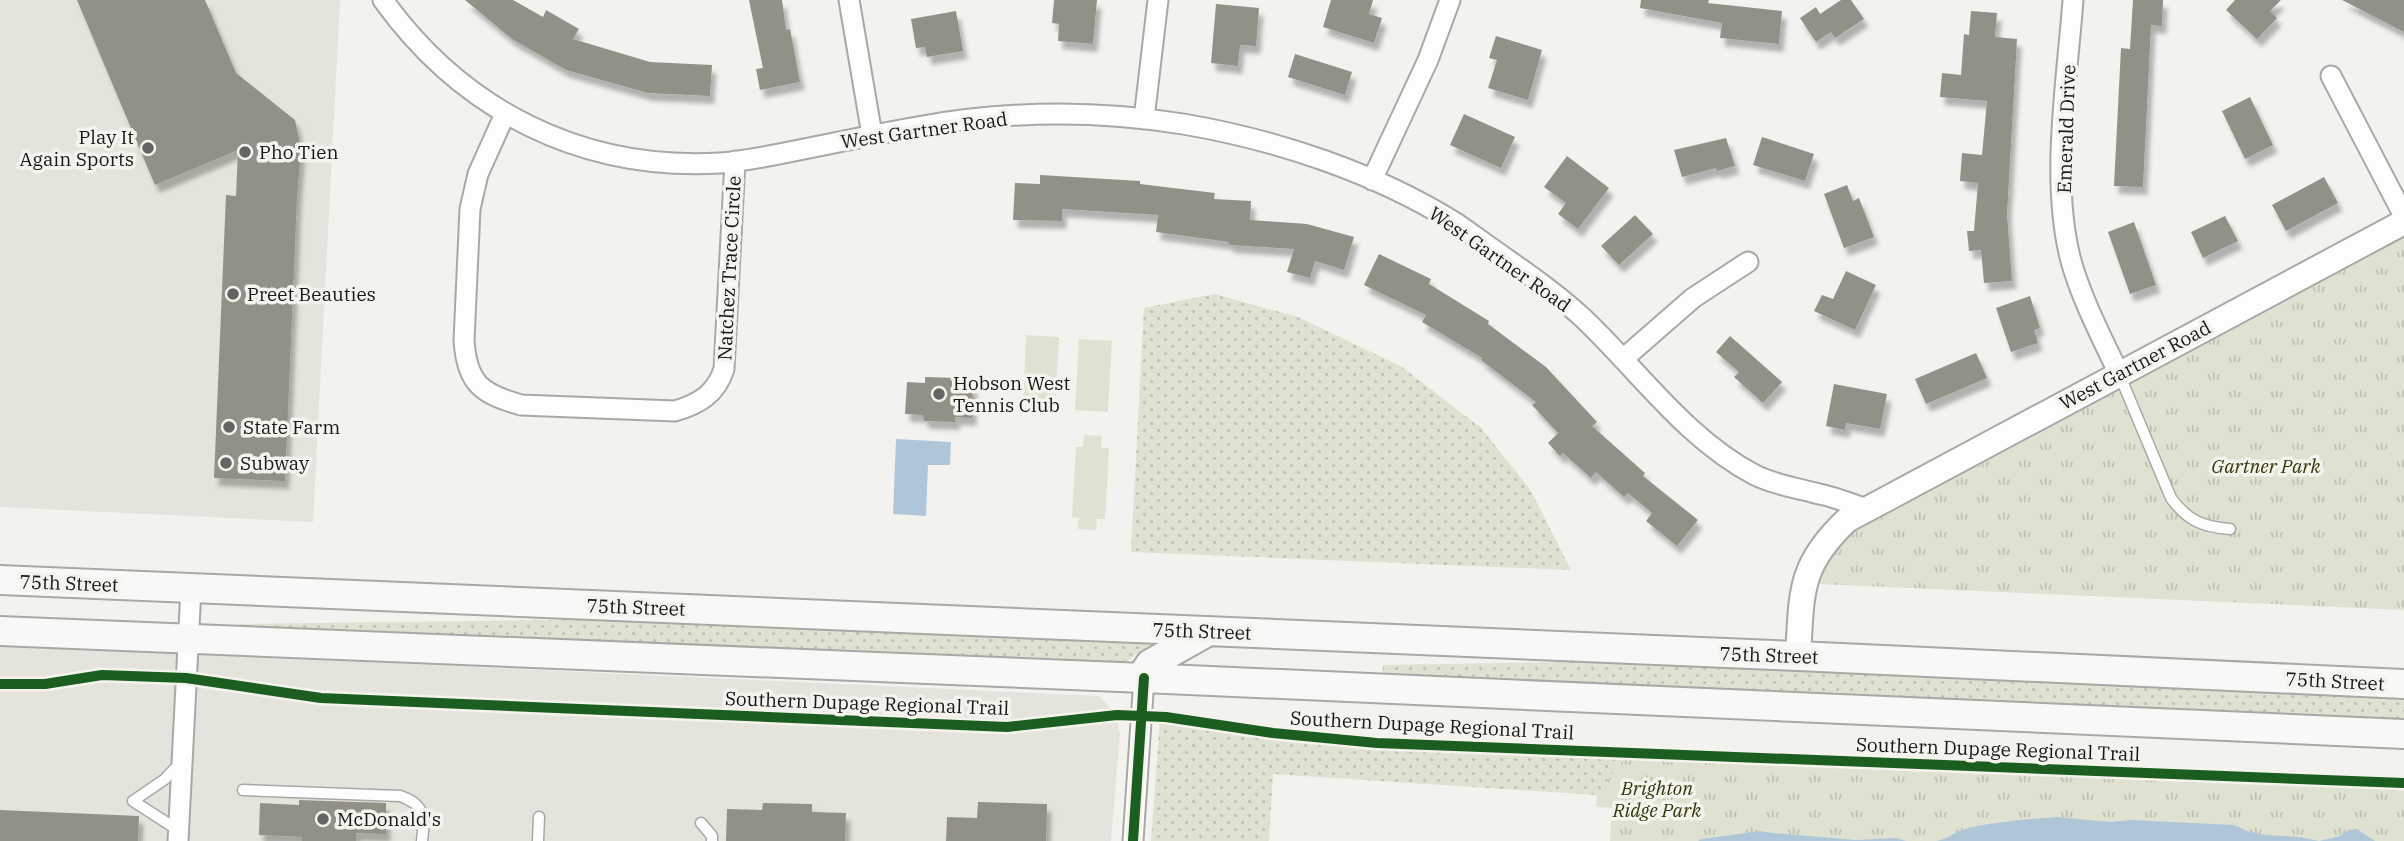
<svg xmlns="http://www.w3.org/2000/svg" width="2404" height="841" font-family="'IBM Plex Serif',serif">
	<style>
		.built { fill: #e5e4dc }
		.grass { fill: url(#grass-dots) }
		.park { fill: url(#park-tufts) }
		.pitch { fill: #dfe2d0 }
		.water { fill: #afc6d9 }
		.building { fill: #929188; filter: url(#shadow) }
		.lines { fill: none; stroke-linecap: round; stroke-linejoin: round }
		.service-casing { stroke: #a8a8a6; stroke-width: 13 }
		.minor-casing { stroke: #a8a8a6; stroke-width: 23 }
		.tertiary-casing { stroke: #a8a8a6; stroke-width: 28 }
		.secondary-casing { stroke: #a8a8a6; stroke-width: 32 }
		.service { stroke: #fdfdfd; stroke-width: 10 }
		.minor { stroke: #fdfdfd; stroke-width: 19 }
		.tertiary { stroke: #fdfdfd; stroke-width: 24 }
		.secondary { stroke: #faf7f7; stroke-width: 28 }
		.cycleway-casing { stroke: #f4f3ee; stroke-width: 15 }
		.cycleway { stroke: #1b5e20; stroke-width: 10 }
		.poi-dot { fill: #656463; stroke: #f4f3ee; stroke-width: 2.5 }
		.labels { text-anchor: middle; stroke-width: 7; stroke-linejoin: round; paint-order: stroke }
		.street-label { font-size: 19px; fill: #191817; stroke: #f4f3ee }
		.poi-label { font-size: 19px; fill: #191817; stroke: #f4f3ee; text-anchor: start }
		.park-label { font-size: 19px; font-style: italic; fill: #323707; stroke: #f4f3ee }
	</style>
	<defs>
		<pattern id="grass-dots" width="8" height="8" patternUnits="userSpaceOnUse" patternTransform="scale(1.75)"><rect width="8" height="8" fill="#dfe2d0"/><path d="M2 2h.1M6 6h.1" fill="none" stroke="#bfc1b2" stroke-width="1.8" stroke-linecap="round"/></pattern>
		<pattern id="park-tufts" width="24" height="20" patternUnits="userSpaceOnUse" patternTransform="scale(1.75)"><rect width="24" height="20" fill="#dfe2d0"/><path d="M3 7l-1-3M5 7V3M7 7l1-3M15 17l-1-3M17 17v-4M19 17l1-3" fill="none" stroke="#bfc1b2"/></pattern>
		<filter id="shadow"><feDropShadow dx="4.5" dy="8" stdDeviation="2" flood-color="#0004"/></filter>
	</defs>
	<rect width="100%" height="100%" fill="#f3f2ef"/>
	<path class="built" d="M0 0H340L313 522 0 507Z
		M0 645 1099 696 1115 713 1120 734 1111 841H0Z"/>
	<path class="grass" d="M1214 294 1298 317 1402 367 1481 428 1530 489 1571 570 1131 552 1144 308Z
		M633 619 1156 640 1155 648 1135 655 1123 665 239 628V626L241 624Z
		M1630 661 2404 696V721L1382 677 1383 665Z
		M1160 720 1321 743 1472 752 1626 756 1597 795 1273 774 1269 841H1151Z"/>
	<path class="park" d="M2404 238V610L1819 584 1825 562 1849 535Z
		M1626 756 2404 787V841H1610L1612 808 1596 807 1597 795Z"/>
	<path class="pitch" d="M1026 335 1059 337 1055 408 1023 406Z
		M1079 339 1112 341 1108 412 1075 410Z
		M1084 435 1102 436 1101 448H1109L1105 519H1097L1096 530 1078 529 1079 518 1072 517 1076 447H1083Z"/>
	<path class="water" d="M896 439 951 442 950 465H928L926 516 893 514Z
		M2057 817 2110 822 2132 820 2234 825 2250 832 2266 835 2299 837 2319 841 2340 836 2349 830 2357 829 2375 841H1936C1946 840 1953 833 1962 830 1988 822 2030 819 2057 817Z
		M1761 831 1771 833 1857 840 1896 838 1906 841H1698L1701 839Z"/>
	<path class="building" d="M77 0H205L236 73 295 120 301 149 297 198 285 481 214 478 226 195 236 196 238 150 155 185Z
		M465 0H513L543 17 546 10 579 29 573 39 650 62 712 65 710 96 648 93 566 70 512 39Z
		M749 0H782L786 30 790 29 800 82 760 90 756 69 763 68Z
		M1054 0H1097L1093 44 1058 41 1059 24 1052 23Z
		M1331 0H1373L1369 14 1382 18 1374 43 1323 27Z
		M1641 0H1709L1708 3 1782 11 1779 44 1720 38 1722 23 1640 8Z
		M1841 0H1851L1864 19 1835 38 1831 32 1816 42 1800 18 1816 7 1820 14Z
		M2133 0H2163L2162 26 2151 25 2143 187 2114 186 2121 48 2130 49Z
		M2235 0H2281L2270 11 2277 18 2257 39 2226 10Z
		M2342 0H2404V32Z
		M1216 4 1259 8 1256 46 1240 45 1238 66 1211 63Z
		M956 11 963 51 927 57 925 47 916 48 911 19Z
		M1971 11 1997 13 1995 37 2017 39 2007 214 2012 281 1984 283 1981 250 1969 251 1967 231H1974L1978 183 1960 181 1962 153 1982 155 1987 101 1940 97 1942 73 1961 75 1964 34 1969 35Z
		M1496 36 1542 50 1528 100 1488 88 1497 60 1489 58Z
		M1295 54 1352 72 1345 95 1288 77Z
		M2250 97 2273 145 2245 159 2222 111Z
		M1464 114 1515 137 1501 168 1450 145Z
		M1762 137 1814 154 1805 181 1753 165Z
		M1726 138 1735 166 1717 171 1716 168 1682 177 1674 150Z
		M1567 156 1609 188 1578 229 1558 214 1566 203 1544 187Z
		M1040 175 1140 181V184L1215 193 1214 199 1251 201 1250 220 1307 224 1354 237 1344 270 1315 261 1310 278 1287 272 1294 249 1229 245V242L1156 232 1158 215 1062 209V221L1013 220 1015 183 1040 184Z
		M2324 177 2338 203 2286 231 2272 205Z
		M1847 185 1853 201 1859 198 1874 237 1844 248 1824 194Z
		M1635 215 1653 234 1619 265 1601 246Z
		M2225 216 2238 241 2203 258 2191 232Z
		M2134 222 2156 285 2130 294 2108 232Z
		M1379 254 1431 279 1429 284 1489 321 1488 324 1546 367 1597 422 1592 426 1645 473 1643 476 1698 520 1677 546 1646 521 1652 513 1628 493 1624 497 1596 472 1591 478 1563 453 1560 456 1548 443 1558 433 1532 405 1536 402 1481 360 1482 358 1422 322 1426 315 1364 285Z
		M1846 271 1876 285 1855 330 1814 311 1822 295 1833 299Z
		M2030 296 2040 328 2034 330 2038 343 2011 352 1996 308Z
		M1730 336 1782 382 1763 403 1734 377 1739 372 1716 352Z
		M1976 353 1987 378 1926 404 1915 379Z
		M925 377 958 378V384L973 385 972 418 955 417 956 422 924 421 923 415 905 414 907 382 925 383Z
		M1834 384 1887 394 1880 429 1846 423 1845 430 1826 426Z
		M299 800 386 803V834L356 833V841H302V837L259 835 260 803 299 805Z
		M978 802 1047 804 1046 841H946L947 817 977 818Z
		M763 803 812 804V812L846 813 845 841H726L727 809 762 810Z
		M0 810 139 816 138 841H0Z"/>
	<g class="lines">
		<defs>
			<path id="service" d="M2120 376 2171 498C2187 520 2202 527 2230 529
				M243 790 400 796C425 804 425 818 422 841
				M701 823 712 836V841
				M178 830 133 801 165 779 180 763
				M538 841 539 817"/>
			<path id="minor" d="M383 0C463 111 582 171 720 163 745 161 770 156 794 151 835 143 876 134 917 127 1004 111 1095 110 1183 124 1277 140 1374 172 1456 223 1472 234 1488 246 1504 257 1531 276 1558 295 1583 318 1638 370 1686 439 1755 475 1775 485 1797 488 1819 494 1835 497 1850 503 1866 509
				M849 0 872 135
				M2073 0C2067 82 2050 181 2071 261 2082 300 2102 338 2119 374
				M2331 76 2404 216
				M505 114 478 174 470 209 464 341C467 384 482 394 521 405L675 411C699 404 716 394 724 369L735 161
				M1144 119 1158 0
				M1372 180 1428 60 1450 0
				M1623 359 1693 298 1748 262
				M178 841 191 588
				M1133 841 1144 678"/>
			<path id="tertiary" d="M1798 656C1802 593 1798 566 1847 520L2404 222"/>
			<path id="secondary" d="M0 580 1798 656 2404 684
				M0 631 1144 678 2404 734
				M1144 678 1146 670 1150 664 1209 631"/>
		</defs>
		<use href="#service" class="service-casing"/>
		<use href="#minor" class="minor-casing"/>
		<use href="#tertiary" class="tertiary-casing"/>
		<use href="#secondary" class="secondary-casing"/>
		<use href="#service" class="service"/>
		<use href="#minor" class="minor"/>
		<use href="#tertiary" class="tertiary"/>
		<use href="#secondary" class="secondary"/>
		<defs>
			<path id="cycleway" d="M0 684H45L102 675 186 678 321 698 1007 727 1117 715 1166 717 1273 733 1377 743 2404 783
				M1133 841 1144 678"/>
		</defs>
		<use href="#cycleway" class="cycleway-casing"/>
		<use href="#cycleway" class="cycleway"/>
	</g>
	<g class="poi-dot">
		<circle cx="148" cy="148" r="7"/>
		<circle cx="245" cy="152" r="7"/>
		<circle cx="233" cy="294" r="7"/>
		<circle cx="939" cy="394" r="7"/>
		<circle cx="229" cy="427" r="7"/>
		<circle cx="226" cy="463" r="7"/>
		<circle cx="323" cy="819" r="7"/>
	</g>
	<g class="labels">
		<g class="street-label">
			<text transform="translate(2066 129) rotate(-88)" y="7">Emerald Drive</text>
			<text transform="translate(924 130) rotate(-8)" y="7">West Gartner Road</text>
			<text transform="translate(1500 259) rotate(35)" y="7">West Gartner Road</text>
			<text transform="translate(729 268) rotate(-87)" y="7">Natchez Trace Circle</text>
			<text transform="translate(2135 365) rotate(-28)" y="7">West Gartner Road</text>
			<text transform="translate(69 583) rotate(2)" y="7">75th Street</text>
			<text transform="translate(636 607) rotate(2)" y="7">75th Street</text>
			<text transform="translate(1202 631) rotate(2)" y="7">75th Street</text>
			<text transform="translate(1769 655) rotate(2)" y="7">75th Street</text>
			<text transform="translate(2335 681) rotate(3)" y="7">75th Street</text>
			<text transform="translate(867 703) rotate(2)" y="7">Southern Dupage Regional Trail</text>
			<text transform="translate(1432 725) rotate(3)" y="7">Southern Dupage Regional Trail</text>
			<text transform="translate(1998 749) rotate(2)" y="7">Southern Dupage Regional Trail</text>
		</g>
		<g class="poi-label">
			<text x="134" y="144" text-anchor="end">Play It<tspan x="134" dy="22">Again Sports</tspan></text>
			<text x="259" y="159">Pho Tien</text>
			<text x="247" y="301">Preet Beauties</text>
			<text x="953" y="390">Hobson West<tspan x="953" dy="22">Tennis Club</tspan></text>
			<text x="243" y="434">State Farm</text>
			<text x="240" y="470">Subway</text>
			<text x="337" y="826">McDonald's</text>
		</g>
		<g class="park-label">
			<text x="2266" y="473">Gartner Park</text>
			<text x="1657" y="795">Brighton<tspan x="1657" dy="22">Ridge Park</tspan></text>
		</g>
	</g>
</svg>
